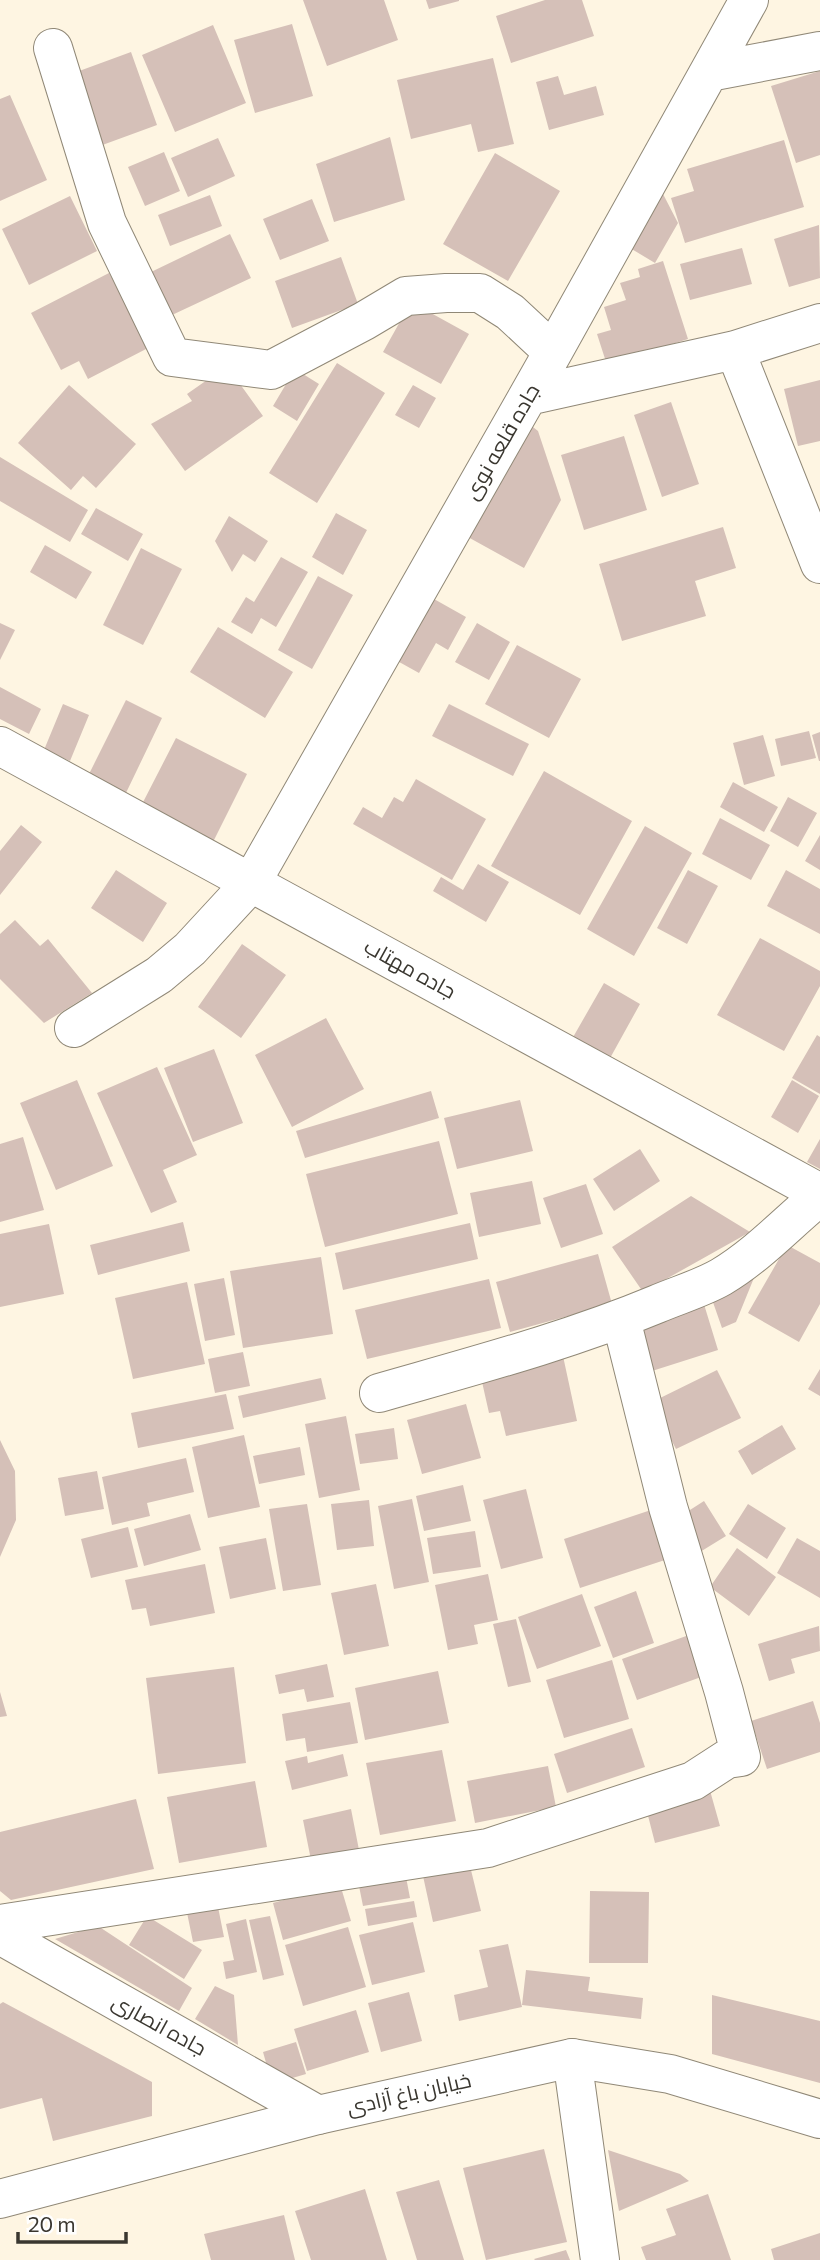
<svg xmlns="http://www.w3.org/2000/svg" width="820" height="2260" font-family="Commissioner,Cairo,sans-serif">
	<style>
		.building { fill: #d5c0b8 }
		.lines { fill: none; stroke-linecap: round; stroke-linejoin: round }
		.minor-casing { stroke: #908877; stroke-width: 40 }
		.tertiary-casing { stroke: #908877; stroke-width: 40 }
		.minor { stroke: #fff; stroke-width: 38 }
		.tertiary { stroke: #fff; stroke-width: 38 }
		.labels { text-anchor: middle; stroke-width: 5; stroke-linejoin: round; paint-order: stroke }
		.street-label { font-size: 21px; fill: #3a3730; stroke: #fff }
	</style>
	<rect width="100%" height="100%" fill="#fef5e2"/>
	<path class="building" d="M303 0H384L398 40 327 66Z
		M426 0H459V1L429 9Z
		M545 0H582L594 36 511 63 496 16Z
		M292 24 313 96 255 113 234 40Z
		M213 25 246 103 175 132 142 55Z
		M131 52 157 125 97 147 71 74Z
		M493 58 514 144 478 152 471 124 411 139 397 80Z
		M820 71V155L796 163 771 86Z
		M558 76 564 95 596 86 604 115 549 130 536 82Z
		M10 95 47 180 0 201V99Z
		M390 137 405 200 334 222 316 164Z
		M218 138 235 176 188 197 171 158Z
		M784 140 804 207 685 243 671 198 694 191 687 169Z
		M164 152 180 191 145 206 128 167Z
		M495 153 560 191 508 281 443 244Z
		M663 194 678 223 655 263 630 248Z
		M210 195 222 226 170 246 158 215Z
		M70 196 97 251 29 285 2 229Z
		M312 199 329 241 280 260 263 219Z
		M819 225 820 278 789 287 774 239Z
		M230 234 251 278 172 315 151 272Z
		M742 248 752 284 690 300 680 264Z
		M341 257 358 304 292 328 275 281Z
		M663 261 688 339 607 365 597 334 611 330 604 307 626 300 620 283 640 277 638 269Z
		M109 273 148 348 88 379 79 361 61 370 31 313Z
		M411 302 469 334 441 384 383 352Z
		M337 363 385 393 317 503 269 473Z
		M227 366 263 416 185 471 151 424 192 401 187 394Z
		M295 369 319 384 297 421 273 406Z
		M820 380V441L798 446 784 389Z
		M69 385 136 444 96 488 83 476 71 490 18 443Z
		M413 385 436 398 419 428 395 415Z
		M671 402 699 484 662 497 634 415Z
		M524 420 538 431 561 500 524 568 457 531Z
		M624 436 647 510 584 530 561 455Z
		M0 457 88 510 70 542 0 501Z
		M96 508 143 534 128 561 81 534Z
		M336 513 367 530 343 575 312 557Z
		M229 516 268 541 255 562 243 554 232 572 215 541Z
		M723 527 736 568 695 581 706 616 622 641 599 564Z
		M45 545 92 572 76 599 30 572Z
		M141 548 182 569 143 645 103 625Z
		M281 557 308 572 276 627 261 618 252 634 231 622 246 597 254 602Z
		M318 576 353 595 312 669 278 650Z
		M418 590 466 617 448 650 436 643 419 673 383 653Z
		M0 623 15 630 0 660Z
		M477 623 510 642 489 680 455 662Z
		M218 627 293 672 265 718 190 672Z
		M517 645 581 679 549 738 485 704Z
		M0 687 41 709 29 734 0 719Z
		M126 700 162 718 125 795 88 776Z
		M63 704 89 715 70 761 44 750Z
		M449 704 529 744 513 776 432 736Z
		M809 731 816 758 781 766 775 739Z
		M820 732V761H819L812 735Z
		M763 735 775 776 744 785 733 743Z
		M176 738 247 774 211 846 139 810Z
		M544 771 632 821 580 915 491 866Z
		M416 779 486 819 452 880 353 824 363 807 382 818 394 797 403 802Z
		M733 782 778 807 764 832 720 807Z
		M788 797 817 813 798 847 770 831Z
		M720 818 770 845 751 880 702 854Z
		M21 825 42 842 0 895V851Z
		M645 826 692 853 634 956 587 929Z
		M820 835V870L805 861Z
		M478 864 509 882 486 922 433 891 441 877 463 890Z
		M116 870 167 903 143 942 91 908Z
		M688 870 718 886 687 944 657 928Z
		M786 870 820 889V934L767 906Z
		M15 920 40 946 48 939 92 993 44 1023 0 979V934Z
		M760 938 820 971V986L784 1051 717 1015Z
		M242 944 286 975 241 1038 198 1007Z
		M604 983 640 1004 609 1060 572 1039Z
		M326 1018 364 1089 292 1127 255 1055Z
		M817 1035 820 1037V1094L792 1078Z
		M214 1049 243 1123 193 1142 164 1068Z
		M157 1067 197 1155 163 1170 177 1202 151 1213 97 1093Z
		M77 1080 113 1166 56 1190 20 1103Z
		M792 1080 819 1096 798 1133 771 1117Z
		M431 1091 439 1118 305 1158 296 1131Z
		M520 1100 533 1151 457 1169 444 1118Z
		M23 1137 44 1210 0 1222V1144Z
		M820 1139V1169L807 1162Z
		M439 1141 458 1214 325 1247 306 1174Z
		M640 1149 660 1181 614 1211 593 1179Z
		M532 1181 541 1224 479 1237 470 1193Z
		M586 1184 603 1234 561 1248 543 1198Z
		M691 1196 750 1232 643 1292 612 1247Z
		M183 1222 190 1251 98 1275 90 1245Z
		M470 1223 478 1259 343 1290 335 1253Z
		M49 1224 64 1294 0 1307V1234Z
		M787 1245 820 1263V1304L799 1342 748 1313Z
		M598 1254 612 1304 510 1332 496 1282Z
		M321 1257 333 1334 243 1348 230 1271Z
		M758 1268 736 1322 722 1328 708 1288Z
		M224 1278 235 1335 205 1341 194 1284Z
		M489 1279 501 1328 367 1359 355 1310Z
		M187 1282 205 1364 133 1379 115 1298Z
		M703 1301 718 1350 652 1371 637 1322Z
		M243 1352 250 1386 215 1393 208 1359Z
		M563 1356 577 1421 506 1436 500 1411 489 1413 480 1373Z
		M820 1369V1396L808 1389Z
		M717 1370 741 1418 676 1449 652 1402Z
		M321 1378 326 1399 243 1418 238 1396Z
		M226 1394 234 1429 138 1448 131 1413Z
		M466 1404 481 1458 422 1474 407 1420Z
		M346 1416 360 1490 319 1498 305 1424Z
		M782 1425 796 1449 752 1475 738 1451Z
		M394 1428 398 1459 360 1464 355 1434Z
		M244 1435 260 1507 208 1518 192 1447Z
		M0 1440 15 1471 16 1520 0 1557Z
		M300 1447 305 1475 259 1484 253 1456Z
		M186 1458 194 1492 147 1503 150 1516 112 1525 102 1477Z
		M97 1471 104 1509 65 1516 58 1478Z
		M463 1485 471 1521 424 1531 416 1496Z
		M526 1489 543 1558 501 1569 483 1500Z
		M412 1499 429 1582 394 1589 378 1506Z
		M369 1500 374 1546 337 1550 331 1504Z
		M704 1501 726 1536 700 1552 679 1517Z
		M307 1504 321 1585 283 1591 269 1509Z
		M748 1504 786 1528 767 1559 729 1534Z
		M651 1510 668 1559 580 1588 564 1539Z
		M190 1514 201 1550 144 1566 134 1529Z
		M128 1527 138 1567 91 1578 81 1539Z
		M475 1531 481 1567 433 1574 427 1538Z
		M266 1538 276 1589 230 1599 219 1547Z
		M797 1538 820 1551V1598L777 1573Z
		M737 1548 776 1577 749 1616 710 1587Z
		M205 1564 215 1613 150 1626 146 1608 132 1610 125 1580Z
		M488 1574 498 1620 474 1625 478 1644 448 1650 435 1585Z
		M376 1584 389 1646 344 1655 331 1593Z
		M636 1591 654 1643 613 1658 594 1607Z
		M582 1594 601 1646 537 1669 518 1617Z
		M516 1619 531 1682 508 1687 493 1624Z
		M819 1626 820 1651 791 1659 795 1673 769 1681 758 1644Z
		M689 1635 704 1676 637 1700 622 1659Z
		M612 1660 629 1719 564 1738 546 1680Z
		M327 1664 334 1697 307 1702 304 1689 279 1694 275 1675Z
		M234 1667 246 1763 158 1774 146 1678Z
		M438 1671 449 1723 365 1740 355 1688Z
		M0 1692 7 1716 0 1717Z
		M813 1701 820 1723V1752L767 1769 751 1721Z
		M350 1702 358 1743 307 1752 305 1738 286 1741 282 1714Z
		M632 1728 645 1767 567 1793 554 1754Z
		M442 1750 456 1821 380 1835 366 1763Z
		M343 1754 348 1776 292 1790 285 1761 307 1756 308 1763Z
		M548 1766 556 1807 475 1823 467 1781Z
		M255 1781 267 1847 179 1863 167 1797Z
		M709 1787 720 1826 655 1843 645 1804Z
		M136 1799 154 1869 11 1900 0 1891V1832Z
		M351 1809 359 1850 311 1860 303 1820Z
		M470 1866 481 1911 433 1922 423 1876Z
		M406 1877 410 1898 363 1906 359 1886Z
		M340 1884 351 1921 283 1940 273 1903Z
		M590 1891 649 1892 648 1963H589Z
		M216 1897 224 1937 193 1942 185 1903Z
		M414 1901 417 1917 368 1926 365 1909Z
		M147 1916 202 1950 184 1979 129 1945Z
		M270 1916 284 1975 263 1980 249 1920Z
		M246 1919 257 1972 226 1979 223 1962 234 1960 226 1924Z
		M413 1922 425 1972 372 1985 359 1935Z
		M98 1926 192 1988 179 2011 55 1939Z
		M348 1927 366 1987 303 2006 285 1945Z
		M508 1944 522 2007 459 2021 454 1995 488 1987 479 1950Z
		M526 1970 590 1977 588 1991 643 1998 641 2019 522 2005Z
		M215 1986 234 1995 238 2045 195 2019Z
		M409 1992 422 2041 381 2052 368 2003Z
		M712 1995 820 2021V2083L712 2054Z
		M3 2002 152 2082V2116L53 2141 42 2098 0 2109V2004Z
		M356 2010 369 2052 307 2071 294 2029Z
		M296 2042 306 2074 272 2084 263 2052Z
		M544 2149 567 2242 486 2260 463 2168Z
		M608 2150 680 2174 689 2181 619 2211Z
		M439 2180 464 2260H417L396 2192Z
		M365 2189 387 2260H311L295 2211Z
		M708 2194 731 2260H646L641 2247 676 2235 666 2209Z
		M284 2215 295 2260H211L204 2234Z
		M820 2233V2260H774L771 2249Z
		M566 2250 570 2260H535L534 2259Z"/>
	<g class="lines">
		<defs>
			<path id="minor" d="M53 48 107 223 172 357 271 370 364 321 406 296 446 293H480L510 312 553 352
				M709 72 820 51
				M735 350 820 564
				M528 396 735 350 820 323
				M0 746 820 1193
				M74 1028 159 975 190 949 251 883 553 352 749 0
				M379 1393C473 1366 568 1341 657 1304 678 1295 702 1288 721 1277 758 1255 787 1223 820 1196
				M0 1924 488 1848 693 1781 727 1759 741 1757 724 1692 668 1507 621 1319
				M0 1935 318 2115
				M572 2058 600 2260"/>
			<path id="tertiary" d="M0 2199 318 2115 572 2058 670 2074 820 2119"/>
		</defs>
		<use href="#minor" class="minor-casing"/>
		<use href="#tertiary" class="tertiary-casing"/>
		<use href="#minor" class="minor"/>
		<use href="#tertiary" class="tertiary"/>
	</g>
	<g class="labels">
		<g class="street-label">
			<text transform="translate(502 442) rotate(-60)" y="7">جاده قلعه نوی</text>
			<text transform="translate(410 969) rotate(29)" y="7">جاده مهتاب</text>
			<text transform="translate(159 2025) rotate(29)" y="7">جاده انصاری</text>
			<text transform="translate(409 2094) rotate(-13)" y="7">خیابان باغ آزادی</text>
		</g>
	</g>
	<path d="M18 2232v10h108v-10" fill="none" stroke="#3a3730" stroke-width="3.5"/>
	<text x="28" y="2232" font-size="21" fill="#3a3730" stroke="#ffffff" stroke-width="5" paint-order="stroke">20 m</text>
</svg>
